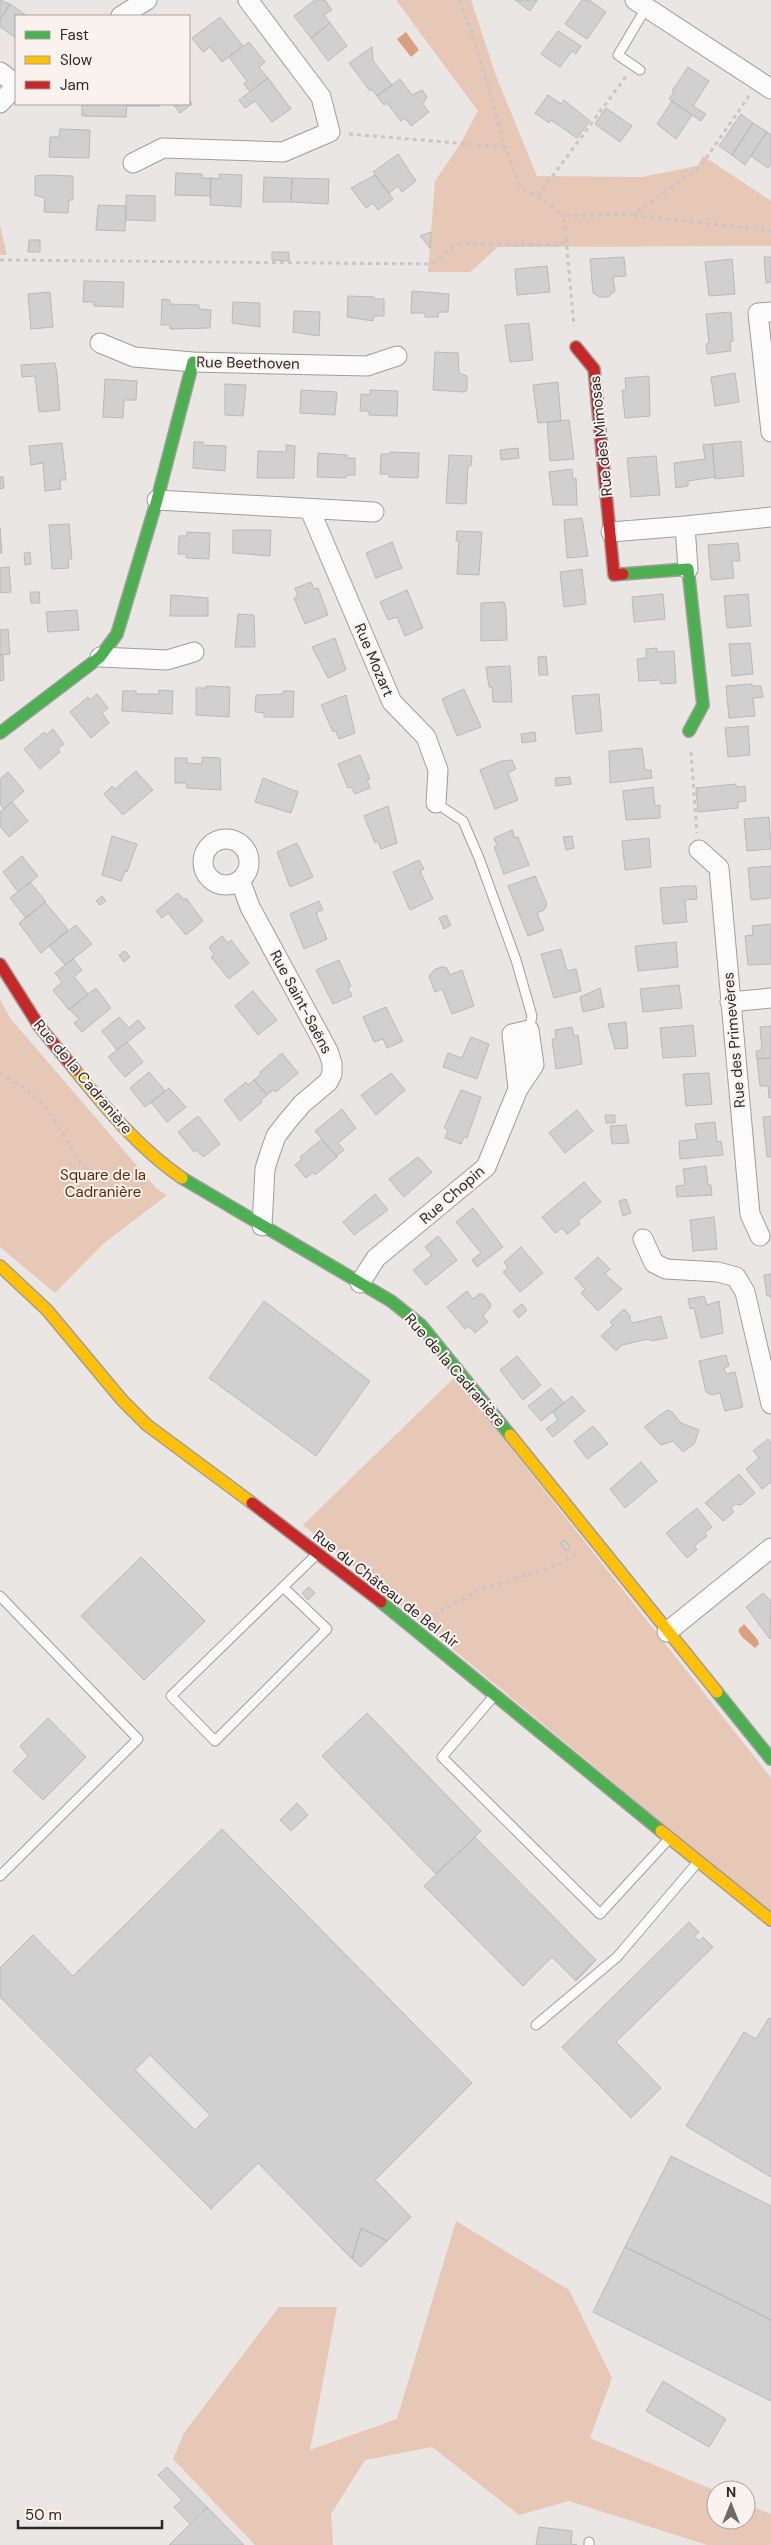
<svg xmlns="http://www.w3.org/2000/svg" width="771" height="2545" font-family="'DM Sans',sans-serif">
	<style>
		.green { fill: #e7c7b6 }
		.water { fill: #da9f80 }
		.building { fill: #d1d0d0; stroke: #bab9b9; fill-rule: evenodd }
		.lines { fill: none; stroke-linecap: round; stroke-linejoin: round }
		.lane-casing { stroke: #a09d9c; stroke-width: 11 }
		.street-casing { stroke: #a09d9c; stroke-width: 21 }
		.fast-casing { stroke: #a09d9c; stroke-width: 14 }
		.slow-casing { stroke: #a09d9c; stroke-width: 14 }
		.jam-casing { stroke: #a09d9c; stroke-width: 14 }
		.path { stroke: #c8c7c5; stroke-width: 3; stroke-dasharray: 4 4; stroke-linecap: butt }
		.lane { stroke: #fcfbfb; stroke-width: 9 }
		.street { stroke: #fcfbfb; stroke-width: 19 }
		.fast { stroke: #4caf50; stroke-width: 11 }
		.slow { stroke: #ffc107; stroke-width: 11 }
		.jam { stroke: #c62828; stroke-width: 11 }
		.labels { text-anchor: middle; stroke-width: 4; stroke-linejoin: round; paint-order: stroke }
		.street-label { font-size: 15px; fill: #2b2826; stroke: #faf2ee }
		.park-label { font-size: 15px; fill: #5e2907; stroke: #faf2ee }
	</style>
	<rect width="100%" height="100%" fill="#eae6e3"/>
	<path class="green" d="M396 0H471L496 76 537 176 642 177 697 166 703 156 771 201V246L498 247 470 272H428L435 181 459 146 478 111Z
		M0 225 7 255H0Z
		M0 1000 10 1018 157 1189 167 1195 103 1244 55 1293 0 1247Z
		M455 1377 771 1778V1913L303 1525Z
		M456 2221 569 2290 612 2378 590 2438 716 2491V2520H746V2504L771 2514V2545H707L569 2501 519 2515 432 2447 365 2460 331 2514 333 2545H255L173 2459 184 2433 279 2307H337L310 2450 397 2419Z"/>
	<path class="water" d="M406 32 419 50 411 57 397 39Z
		M744 1624 758 1640 759 1644 755 1648 742 1637 738 1630Z"/>
	<path class="building" d="M0 0 10 4 0 19Z
		M325 0 332 10 324 15 330 23 311 38 294 16 315 0Z
		M515 0H537L530 11Z
		M582 0H589L606 12 587 39 565 24Z
		M10 4 27 16H16V38L0 27V19Z
		M220 17 243 46 222 62 210 47 203 52 192 38Z
		M330 23 347 46 328 61 311 38Z
		M558 31 581 46 576 54 572 51 560 67 541 54Z
		M249 42 265 62 259 67 268 78 250 92 244 84 247 81 229 57Z
		M372 47 373 61 392 85 377 96 372 89 370 91 349 63Z
		M688 67 709 81 693 106 706 114 701 121 669 99 674 92 672 91Z
		M268 78 291 109 272 122 255 101 245 108 239 100Z
		M400 79 412 95 422 90 427 97 423 104 429 112 411 126 405 118 401 121 387 103 384 105 377 96Z
		M548 95 561 104 564 100 590 121 577 138 551 120 549 123 535 113Z
		M189 99 192 104 180 113 173 104H189Z
		M672 101 692 115 676 139 657 124Z
		M82 104H127L126 117 82 116Z
		M127 104H160V106H127Z
		M606 108 632 126 620 142 595 124Z
		M741 114 753 123 732 155 719 146Z
		M753 123 767 132 745 165 732 155Z
		M60 129 90 130 89 158 49 157 50 137H59Z
		M767 132 771 135V164L768 168 751 156Z
		M398 154 416 181 402 192 398 186 389 193 373 172Z
		M176 173 202 174V178H211L210 196 175 195Z
		M219 174 242 175 241 207 210 205 211 178 219 179Z
		M45 175 73 176V200H69L68 213 44 212 45 198 35 195V176Z
		M375 175 393 199 378 210 373 203 366 208 351 188Z
		M264 177 292 178 291 202H263Z
		M292 178 329 179 328 204 291 202Z
		M126 195 155 196V221L126 220Z
		M98 205 126 206 125 231 96 230Z
		M431 232 430 248 420 236Z
		M29 240H40V252H28Z
		M272 252H289V261L272 260Z
		M624 257 626 276 613 277 615 291 608 297H600L593 293 590 259Z
		M764 257H771V282L766 283Z
		M732 259 735 294 709 296 705 262Z
		M547 266 550 292 517 295 515 269Z
		M84 281 124 282 123 307 94 306V302H83Z
		M412 291 449 294 448 312H439L438 317H425V313H411Z
		M50 292 53 327 31 329 28 294Z
		M348 296 374 297V299H384V316H374L373 321 347 317Z
		M162 299 170 300V304L199 305V309L211 310 210 328 170 329V325H161Z
		M233 302 260 303V327L232 323Z
		M294 311 320 312 319 336 293 332Z
		M731 312 733 341 730 342 731 351 707 354 706 344 709 343 706 314Z
		M529 323 533 360 510 362 505 325Z
		M435 352 458 353 459 373 467 376V390L464 392 433 390Z
		M52 363H55L57 374 60 410 39 412 35 376 22 377 21 365Z
		M735 373 739 402 715 406 711 377Z
		M649 376 650 416 625 418 622 390H626L625 378Z
		M105 379 137 381 136 400H124L123 418 103 417Z
		M558 382 561 421 538 423 533 385Z
		M225 384 246 385 243 416 225 415Z
		M301 390 337 392 335 415 300 413Z
		M370 390 398 391 397 416 369 415V411H360L361 394 370 395Z
		M569 420 574 459 550 461 547 422Z
		M741 441 744 476 715 479 712 444Z
		M194 442H203V445L226 446 225 471 193 468Z
		M62 443 66 480H60L61 489 45 491 43 463 31 465 29 446Z
		M712 444 715 477 688 481V486L676 488 674 463 705 459 703 445Z
		M286 445 295 446 294 478H257L258 451 286 452Z
		M518 448 519 458 501 460 500 450Z
		M390 452 419 453 418 478 389 477V474H380L381 454H390Z
		M318 453 347 455V458H355V475H347L346 478 317 477Z
		M449 455 472 456 471 466H468L466 504 446 503Z
		M656 456 660 495 631 497 627 458Z
		M572 469 573 479 576 478 577 505H553L549 472Z
		M0 477H3L4 488 0 489Z
		M582 518 588 556 567 558 564 520Z
		M69 524 72 559H68L69 568 52 569 49 525Z
		M0 528 2 553H0Z
		M233 530H271L270 556 233 553Z
		M457 531 482 532 479 575 457 574 459 541H456Z
		M187 532 210 533 209 559 186 558V554H178L179 536H187Z
		M392 542 402 568 376 578 366 553Z
		M738 543 740 561H732L734 578 711 580 708 545Z
		M30 552 31 564 25 565 24 553Z
		M9 567 11 592 0 593V568Z
		M582 569 586 604 564 607 560 572Z
		M311 582 314 589 318 588 328 615 305 624 294 598 298 596 295 588Z
		M407 590 423 628 405 636 397 617 388 620 380 602Z
		M30 592H39L40 603H31Z
		M663 594 665 619 634 622 632 597Z
		M748 594 751 626 727 628 724 596Z
		M171 595 208 598V616H170Z
		M501 602H504L506 610 507 640 481 641V603Z
		M77 610 79 630 48 632 46 612Z
		M238 614 254 615 255 647H235Z
		M8 629 10 654 0 655V630Z
		M335 638 346 670 328 678 312 647Z
		M750 643 753 674 732 676 729 644Z
		M657 648V652L674 651 676 683 661 684 660 680 639 681 637 659 646 658V649Z
		M0 655H3L4 680 0 681Z
		M546 656 548 675H539L538 657Z
		M510 666 512 702H493L492 687H489L486 667Z
		M752 684V686H761L763 697 753 698 755 716 729 718 726 686Z
		M206 686 230 687 229 717 196 715V688H206Z
		M464 689 481 727 457 736 442 699Z
		M159 690 173 691 172 714 122 711 123 691H136V694H159Z
		M283 691H294L293 717H264V713L255 712 256 695 283 694Z
		M97 694 108 708 102 713 109 723 91 738 70 712 88 697 90 700Z
		M599 694 602 731 576 734 572 696Z
		M346 695 355 733 339 739 336 731 333 732 321 705Z
		M748 726 750 755 728 757 725 728Z
		M53 729 64 744 58 749 60 752 40 769 24 749 44 732 46 735Z
		M535 732 536 741 522 743 521 734Z
		M642 748 645 770H651L652 778 610 783 609 751Z
		M360 755 370 779 367 780 370 788 355 794 351 787 348 788 338 764Z
		M202 757 220 758 221 790 187 788 186 783H175V758H187V763L202 764Z
		M512 760 516 769 508 773 518 800 495 809 480 770 501 761Z
		M136 771 153 790 123 815 104 794 112 786 115 789Z
		M8 772 24 791 4 809 0 804V779Z
		M570 777 571 784 556 786 555 778Z
		M263 778 298 792 291 813 255 802Z
		M736 784V787L745 786 746 801 738 802V808L698 812 696 788Z
		M653 787 655 806 660 805V818L626 820 623 791Z
		M12 802 28 821 9 837 0 826V812Z
		M388 806 397 843 381 849 378 841 375 843 364 816Z
		M769 817 771 849 747 851 744 819Z
		M512 830 515 838 518 837 529 865 504 874 494 847 497 845 494 838Z
		M112 836 137 844 127 872 125 871 121 881 102 875Z
		M572 836 574 848 566 850 563 837Z
		M649 838 651 867 625 870 622 841Z
		M297 843 313 877 290 887 277 852Z
		M22 856 38 876 18 892 3 872Z
		M419 860 424 869 420 871 433 899 410 910 393 872Z
		M771 866V898L751 900 748 868Z
		M535 876 547 904 544 910 537 913 544 930 528 936 508 886Z
		M30 882 46 902 26 918 10 898Z
		M683 886H696L697 899 685 900 687 922 663 924 660 888Z
		M178 893 184 900 186 898 203 921 186 935 168 913 162 918 156 911Z
		M102 896 106 901 100 905 96 901Z
		M319 901 323 910 316 913 327 939 304 949 290 914Z
		M45 902 68 930 41 953 19 923Z
		M446 915 451 925 444 929 439 918Z
		M771 924V964L748 965 745 936 753 935 752 926Z
		M76 925 92 944 65 965 49 946Z
		M222 936 228 943 231 940 249 963 229 979 211 957 214 954 209 947Z
		M676 942 678 967 638 971 635 946Z
		M561 949 567 971 576 969 581 991 554 998 541 954Z
		M125 951 130 957 124 962 119 955Z
		M73 959 82 970 74 977 88 994 69 1010 53 990 62 982 55 973Z
		M339 960 351 986 348 988 352 996 333 1004 316 970Z
		M441 967 447 968 450 975 462 970 474 1006 452 1014 442 989 435 992 429 976 434 970Z
		M679 985 682 1008 643 1012 640 989Z
		M96 988 111 1008 82 1032 74 1023 79 1019 69 1009Z
		M600 988 604 1007 583 1012 580 997Z
		M253 991 277 1020 258 1035 235 1006Z
		M386 1007 403 1041 387 1048 383 1039 374 1042 363 1017Z
		M119 1017 129 1028 138 1020 145 1028 117 1050 102 1031Z
		M626 1022 628 1048 615 1049 608 1024Z
		M693 1025 696 1056 663 1058 660 1028Z
		M771 1026V1058L757 1059 756 1051 762 1050 760 1027Z
		M572 1027 574 1036 578 1035 582 1064 556 1069 552 1039H556L555 1030Z
		M471 1037 489 1044 477 1079 443 1067 448 1053 462 1058Z
		M127 1042 143 1062 125 1077 108 1057Z
		M282 1053 298 1073 276 1092 273 1090 267 1095 254 1080 261 1074 260 1072Z
		M771 1058V1098H769L768 1086H760L757 1059Z
		M149 1072 165 1091 145 1107 130 1088Z
		M391 1073 405 1090 376 1115 361 1095Z
		M709 1073 712 1104 686 1106 683 1074Z
		M254 1080 267 1095 261 1100 262 1102 240 1121 224 1100 246 1082 248 1085Z
		M169 1088 186 1107 167 1122 151 1102Z
		M461 1090 481 1097 467 1138 464 1137 461 1144 445 1138 448 1130 444 1128Z
		M342 1109 356 1128 338 1143 344 1150 336 1156 315 1131Z
		M577 1110 593 1131 565 1153 549 1133Z
		M605 1115H615V1123H606Z
		M198 1116 220 1144 203 1157 197 1150 194 1152 178 1132Z
		M771 1116V1157H767L763 1117Z
		M715 1122 717 1142 721 1141 723 1155 680 1159 679 1141 697 1139 695 1124Z
		M626 1125 629 1143 612 1144 610 1126Z
		M322 1139 337 1157 315 1175 313 1172 306 1178 295 1165 302 1159 300 1157Z
		M418 1157 432 1172 404 1197 389 1179Z
		M706 1166 708 1185H711L712 1195 677 1197 676 1186 685 1185 683 1169Z
		M584 1182 601 1202 578 1221 580 1224 567 1234 562 1228 555 1233 542 1217Z
		M375 1194 388 1210 354 1235 343 1222Z
		M626 1199 631 1213 623 1216 619 1201Z
		M473 1208 503 1247 477 1267 472 1260 481 1253 456 1222Z
		M714 1217 717 1249 693 1251 690 1220Z
		M438 1236 457 1260 426 1285 413 1270 432 1255 425 1247Z
		M521 1247 543 1273 520 1292 503 1272 508 1268 504 1262Z
		M598 1257 610 1269 605 1274 622 1289 598 1311 581 1293 585 1289 575 1278Z
		M771 1274V1299L770 1296H767L764 1275Z
		M467 1291 473 1299 479 1294H483L491 1304 490 1308 483 1316 488 1322 475 1333 469 1326 465 1329 447 1307Z
		M704 1296 707 1305 719 1301 723 1333 701 1338 694 1308 690 1309 688 1299Z
		M264 1301 370 1381 316 1456 209 1378Z
		M522 1304 527 1310 519 1318 513 1311Z
		M624 1309 631 1317 629 1318 633 1323 661 1316 667 1338 652 1341 648 1339 622 1345 616 1351 601 1336 613 1325 610 1322Z
		M726 1355 729 1366 724 1368 726 1374 735 1372 743 1407 725 1411 720 1393 712 1395 706 1392 699 1361Z
		M517 1356 541 1385 523 1400 500 1370Z
		M551 1388 564 1403 541 1421 528 1406Z
		M572 1396 585 1411 553 1437 546 1429 558 1420 553 1412Z
		M667 1410 672 1412 681 1423 699 1430 694 1444 683 1452 673 1441 661 1445 644 1427Z
		M593 1426 608 1444 587 1459 574 1441Z
		M768 1439 771 1443V1482L762 1489 746 1469 759 1458 753 1451Z
		M641 1462 657 1481 625 1508 610 1489Z
		M739 1474 755 1493 741 1505 735 1504 731 1508 734 1512 723 1521 705 1503Z
		M697 1508 712 1527 705 1533 707 1536 694 1546 697 1550 687 1558 666 1533Z
		M564 1540 570 1547 566 1551 560 1543Z
		M141 1557 205 1621 144 1680 81 1616Z
		M309 1587 315 1593 308 1600 302 1593Z
		M763 1593 771 1601 770 1639 746 1607Z
		M367 1713 481 1831 436 1874 322 1756Z
		M48 1718 86 1757 43 1800 13 1771 28 1756 20 1746Z
		M297 1803 308 1815 291 1831 280 1820Z
		M222 1829 472 2083 375 2180 411 2217 387 2241 361 2228 352 2259 258 2163 211 2209 0 1997V1968L33 1935 73 1976ZM150 2055 210 2115 195 2130 135 2070Z
		M475 1837 596 1960 575 1980 552 1957 523 1986 424 1886Z
		M689 1922 699 1932 694 1936 699 1941 703 1937 713 1947 616 2042 661 2088 631 2118 562 2047Z
		M596 1960 576 1981 575 1980Z
		M769 2018 771 2019V2177L686 2126 744 2032 756 2039Z
		M671 2156 771 2206V2320L625 2247Z
		M361 2228 387 2241 361 2267 352 2259Z
		M625 2247 771 2320V2401L593 2312Z
		M663 2381 726 2419 709 2447 646 2411Z
		M167 2467 207 2507 190 2524 174 2507 182 2500 158 2475Z
		M207 2507 244 2545H169Z
		M539 2527 572 2531 571 2544 577 2545H536Z"/>
	<g class="lines">
		<defs>
			<path id="lane" d="M640 70 618 55 646 8
				M436 803 463 821 479 858 516 960 532 1016 529 1030
				M283 1587 327 1629 215 1741 171 1696 316 1555
				M0 1596 138 1739 0 1876
				M493 1697 442 1757 600 1914 668 1840
				M536 2025 617 1957 697 1863
				M589 2545V2542"/>
			<path id="street" d="M635 0 771 89
				M121 16 147 0
				M0 72 16 84
				M0 103 16 86
				M133 163 163 148 283 152 330 132 321 97 248 0
				M771 312 758 313 771 432
				M100 343 134 357 193 362 367 366 397 356
				M157 500 374 512
				M310 510 392 702 426 737 438 770 436 803
				M685 526 771 517
				M611 532 685 526 688 569
				M100 657 167 660 194 652
				M203 862a23 23 0 1 1 46 0a23 23 0 1 1-46 0Z
				M699 850 719 868 750 1214 760 1236
				M240 880 250 907 328 1051 332 1063V1074L328 1082 302 1104 286 1123 276 1136 270 1153 265 1169 262 1226
				M730 1002 771 998
				M643 1239 654 1263 666 1269 718 1272 736 1277 745 1292 771 1404
				M360 1283 376 1258 486 1167 518 1089 534 1065 529 1030 512 1034 518 1089
				M667 1632 771 1548"/>
			<path id="fast" d="M623 574 688 569 703 705 689 731
				M0 733 100 657 117 634 157 500 193 362
				M182 1178 391 1301 421 1325 510 1435
				M381 1602 661 1831
				M717 1692 771 1759"/>
			<path id="slow" d="M75 1070C107 1110 140 1149 182 1178
				M0 1266 47 1310 122 1400 147 1425 252 1503
				M510 1435 717 1692
				M661 1831 771 1920"/>
			<path id="jam" d="M576 347 594 369 614 575 623 574
				M0 964 39 1026 75 1070
				M252 1503 381 1602"/>
		</defs>
		<use href="#lane" class="lane-casing"/>
		<use href="#street" class="street-casing"/>
		<use href="#fast" class="fast-casing"/>
		<use href="#slow" class="slow-casing"/>
		<use href="#jam" class="jam-casing"/>
		<path class="path" d="M459 0 473 36 505 147 519 184 525 190 538 196 564 216
			M349 134 505 147
			M538 196 627 75
			M634 215 771 231
			M566 238 574 326
			M0 260 431 264C443 259 447 248 460 243L557 245 563 243 566 237 564 216 634 214 700 167 749 96
			M691 752 697 833
			M0 1073C14 1082 29 1090 41 1102 67 1130 73 1174 114 1187 126 1191 136 1189 146 1180
			M433 1615 480 1590 560 1564 578 1553"/>
		<use href="#lane" class="lane"/>
		<use href="#street" class="street"/>
		<use href="#fast" class="fast"/>
		<use href="#slow" class="slow"/>
		<use href="#jam" class="jam"/>
	</g>
	<g class="labels">
		<g class="street-label">
			<text transform="translate(248 363) rotate(1)" y="5">Rue Beethoven</text>
			<text transform="translate(601 436) rotate(-96)" y="5">Rue des Mimosas</text>
			<text transform="translate(374 660) rotate(67)" y="5">Rue Mozart</text>
			<text transform="translate(301 1002) rotate(62)" y="5">Rue Saint-Saëns</text>
			<text transform="translate(734 1040) rotate(-95)" y="5">Rue des Primevères</text>
			<text transform="translate(83 1077) rotate(50)" y="5">Rue de la Cadranière</text>
			<text transform="translate(452 1195) rotate(-41)" y="5">Rue Chopin</text>
			<text transform="translate(455 1370) rotate(49)" y="5">Rue de la Cadranière</text>
			<text transform="translate(386 1589) rotate(38)" y="5">Rue du Château de Bel Air</text>
		</g>
		<g class="park-label">
			<text x="103" y="1180">Square de la<tspan x="103" dy="17">Cadranière</tspan></text>
		</g>
	</g>
	<rect x="15" y="15" width="175" height="90" fill="#faf2ee" stroke="#a7a19e"/>
	<rect x="25" y="31" width="25" height="8" fill="#4caf50" stroke="#a7a19e"/>
	<text x="60" y="40" font-size="15" fill="#2b2826">Fast</text>
	<rect x="25" y="56" width="25" height="8" fill="#ffc107" stroke="#a7a19e"/>
	<text x="60" y="65" font-size="15" fill="#2b2826">Slow</text>
	<rect x="25" y="81" width="25" height="8" fill="#c62828" stroke="#a7a19e"/>
	<text x="60" y="90" font-size="15" fill="#2b2826">Jam</text>
	<g transform="translate(731 2505)"><circle r="24" fill="#faf2ee" stroke="#a7a19e"/>
	<path d="M0-4L9 19L0 12L-9 19Z" fill="#6e6a68"/>
	<text y="-8" font-size="14" font-weight="bold" text-anchor="middle" fill="#2b2826">N</text>
	</g>
	<path d="M18 2520v8h144v-8" fill="none" stroke="#2b2826" stroke-width="2.5"/>
	<text x="25" y="2520" font-size="15" fill="#2b2826" stroke="#faf2ee" stroke-width="4" paint-order="stroke">50 m</text>
</svg>
